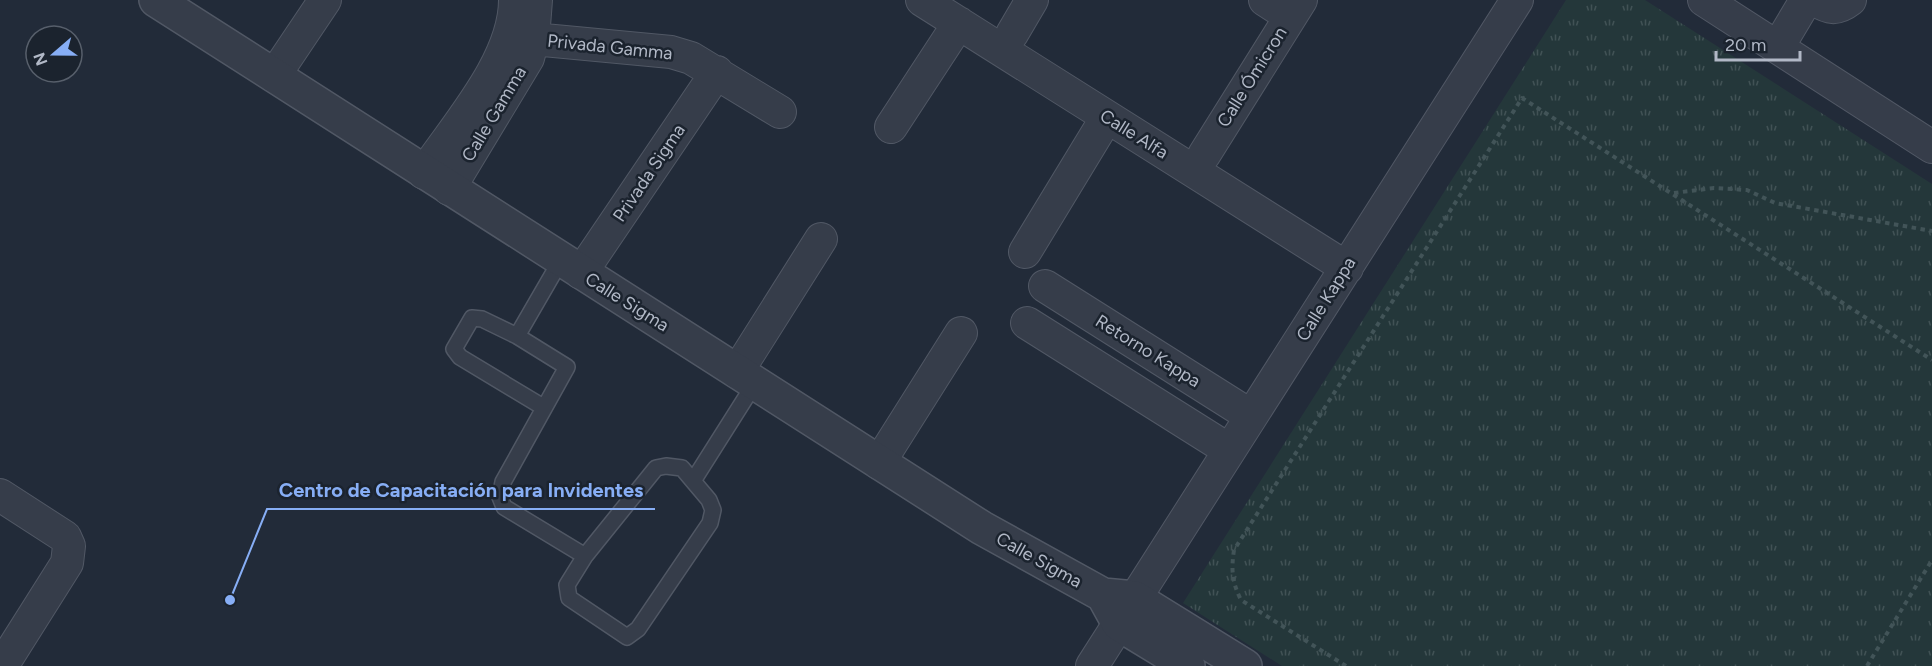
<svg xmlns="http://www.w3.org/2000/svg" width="1932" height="666" font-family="Figtree,sans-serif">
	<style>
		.park { fill: url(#park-tufts) }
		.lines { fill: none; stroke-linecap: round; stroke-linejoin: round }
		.service-casing { stroke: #515865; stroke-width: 18 }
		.minor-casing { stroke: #515865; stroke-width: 34 }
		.tertiary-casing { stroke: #515865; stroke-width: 36 }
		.path { stroke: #425458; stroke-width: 4; stroke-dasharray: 4.5 4.5; stroke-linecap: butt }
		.service { stroke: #363d4a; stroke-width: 15 }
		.minor { stroke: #363d4a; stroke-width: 32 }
		.tertiary { stroke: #363d4a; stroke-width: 33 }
		.labels { text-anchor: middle; stroke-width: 5; stroke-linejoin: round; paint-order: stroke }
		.street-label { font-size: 18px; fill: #b1b8c6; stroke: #1b232e }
		.leader { fill: none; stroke: #87aef5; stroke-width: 2 }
		.callout-dot { fill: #87aef5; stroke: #1b232e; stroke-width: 2 }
		.callout-label { font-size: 20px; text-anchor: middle; font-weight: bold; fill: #87aef5; stroke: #1b232e; stroke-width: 5; stroke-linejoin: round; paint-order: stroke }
	</style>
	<defs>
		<pattern id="park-tufts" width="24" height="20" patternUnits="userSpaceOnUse" patternTransform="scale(1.5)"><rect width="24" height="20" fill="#24373a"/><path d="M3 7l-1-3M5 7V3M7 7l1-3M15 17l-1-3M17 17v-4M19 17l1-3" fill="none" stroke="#415255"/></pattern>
	</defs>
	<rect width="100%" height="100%" fill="#222b39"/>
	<path class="park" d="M1566 0H1645L1932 184V666H1282L1183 603Z"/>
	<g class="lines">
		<defs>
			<path id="service" d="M517 336 567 367 503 482 500 497 504 507 585 556
				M543 407 460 357 454 349 472 318 482 319 517 336 561 260
				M666 466 682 468 709 500 713 510 710 523 638 629 627 637 569 598 567 585 585 556 656 468Z
				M693 481 755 383"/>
			<path id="minor" d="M922 0 1347 268
				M1265 0 1290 16
				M1704 0 1932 147
				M1815 0C1829 8 1836 11 1850 0
				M1012 34 1032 0
				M533 39 671 52 691 58 780 112
				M1778 47 1806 0
				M274 76 325 0
				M891 127 959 23
				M1204 155 1301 0
				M424 173C457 124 515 60 515 0
				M449 189 528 58 533 39 536 0
				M1025 252 1107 117
				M581 273 717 72
				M1045 286 1251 416
				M1027 323 1229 450
				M737 372 821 239
				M879 463 961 333
				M0 495 65 537 69 546 67 563 2 666
				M1092 666 1517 0"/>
			<path id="tertiary" d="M156 0 982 528 1103 595 1135 598 1245 666
				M1103 595 1119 624 1188 666"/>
		</defs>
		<use href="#service" class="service-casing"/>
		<use href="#minor" class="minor-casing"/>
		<use href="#tertiary" class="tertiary-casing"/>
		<path class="path" d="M1674 193 1714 188 1747 190 1775 203 1932 231
			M1346 666 1241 600C1232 582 1231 570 1234 550L1522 98 1932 360
			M1867 666 1932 560"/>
		<use href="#service" class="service"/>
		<use href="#minor" class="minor"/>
		<use href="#tertiary" class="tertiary"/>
	</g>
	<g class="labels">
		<g class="street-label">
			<text transform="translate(610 47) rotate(6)" y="6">Privada Gamma</text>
			<text transform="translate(1252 77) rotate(-58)" y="6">Calle Ómicron</text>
			<text transform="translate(494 114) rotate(-59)" y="6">Calle Gamma</text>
			<text transform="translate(1134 134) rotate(32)" y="6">Calle Alfa</text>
			<text transform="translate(649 173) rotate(-56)" y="6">Privada Sigma</text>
			<text transform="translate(1326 299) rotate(-58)" y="6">Calle Kappa</text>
			<text transform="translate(627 302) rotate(32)" y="6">Calle Sigma</text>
			<text transform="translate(1148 351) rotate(32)" y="6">Retorno Kappa</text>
			<text transform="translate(1039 560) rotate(29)" y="6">Calle Sigma</text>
		</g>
	</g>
	<path class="leader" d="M230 600L267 509H655"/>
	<circle class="callout-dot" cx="230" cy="600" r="6"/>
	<g class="callout-label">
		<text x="461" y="497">Centro de Capacitación para Invidentes</text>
	</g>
	<g transform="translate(54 54) rotate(250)"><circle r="28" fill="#1b232e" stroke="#575f6b" stroke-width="1.5"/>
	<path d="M0-4.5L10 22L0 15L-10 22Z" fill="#87aef5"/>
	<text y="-9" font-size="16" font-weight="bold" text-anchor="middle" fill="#b1b8c6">N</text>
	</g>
	<path d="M1716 51v9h84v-9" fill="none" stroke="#b1b8c6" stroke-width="3"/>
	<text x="1725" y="51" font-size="18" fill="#b1b8c6" stroke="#1b232e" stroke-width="4.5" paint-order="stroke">20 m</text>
</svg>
